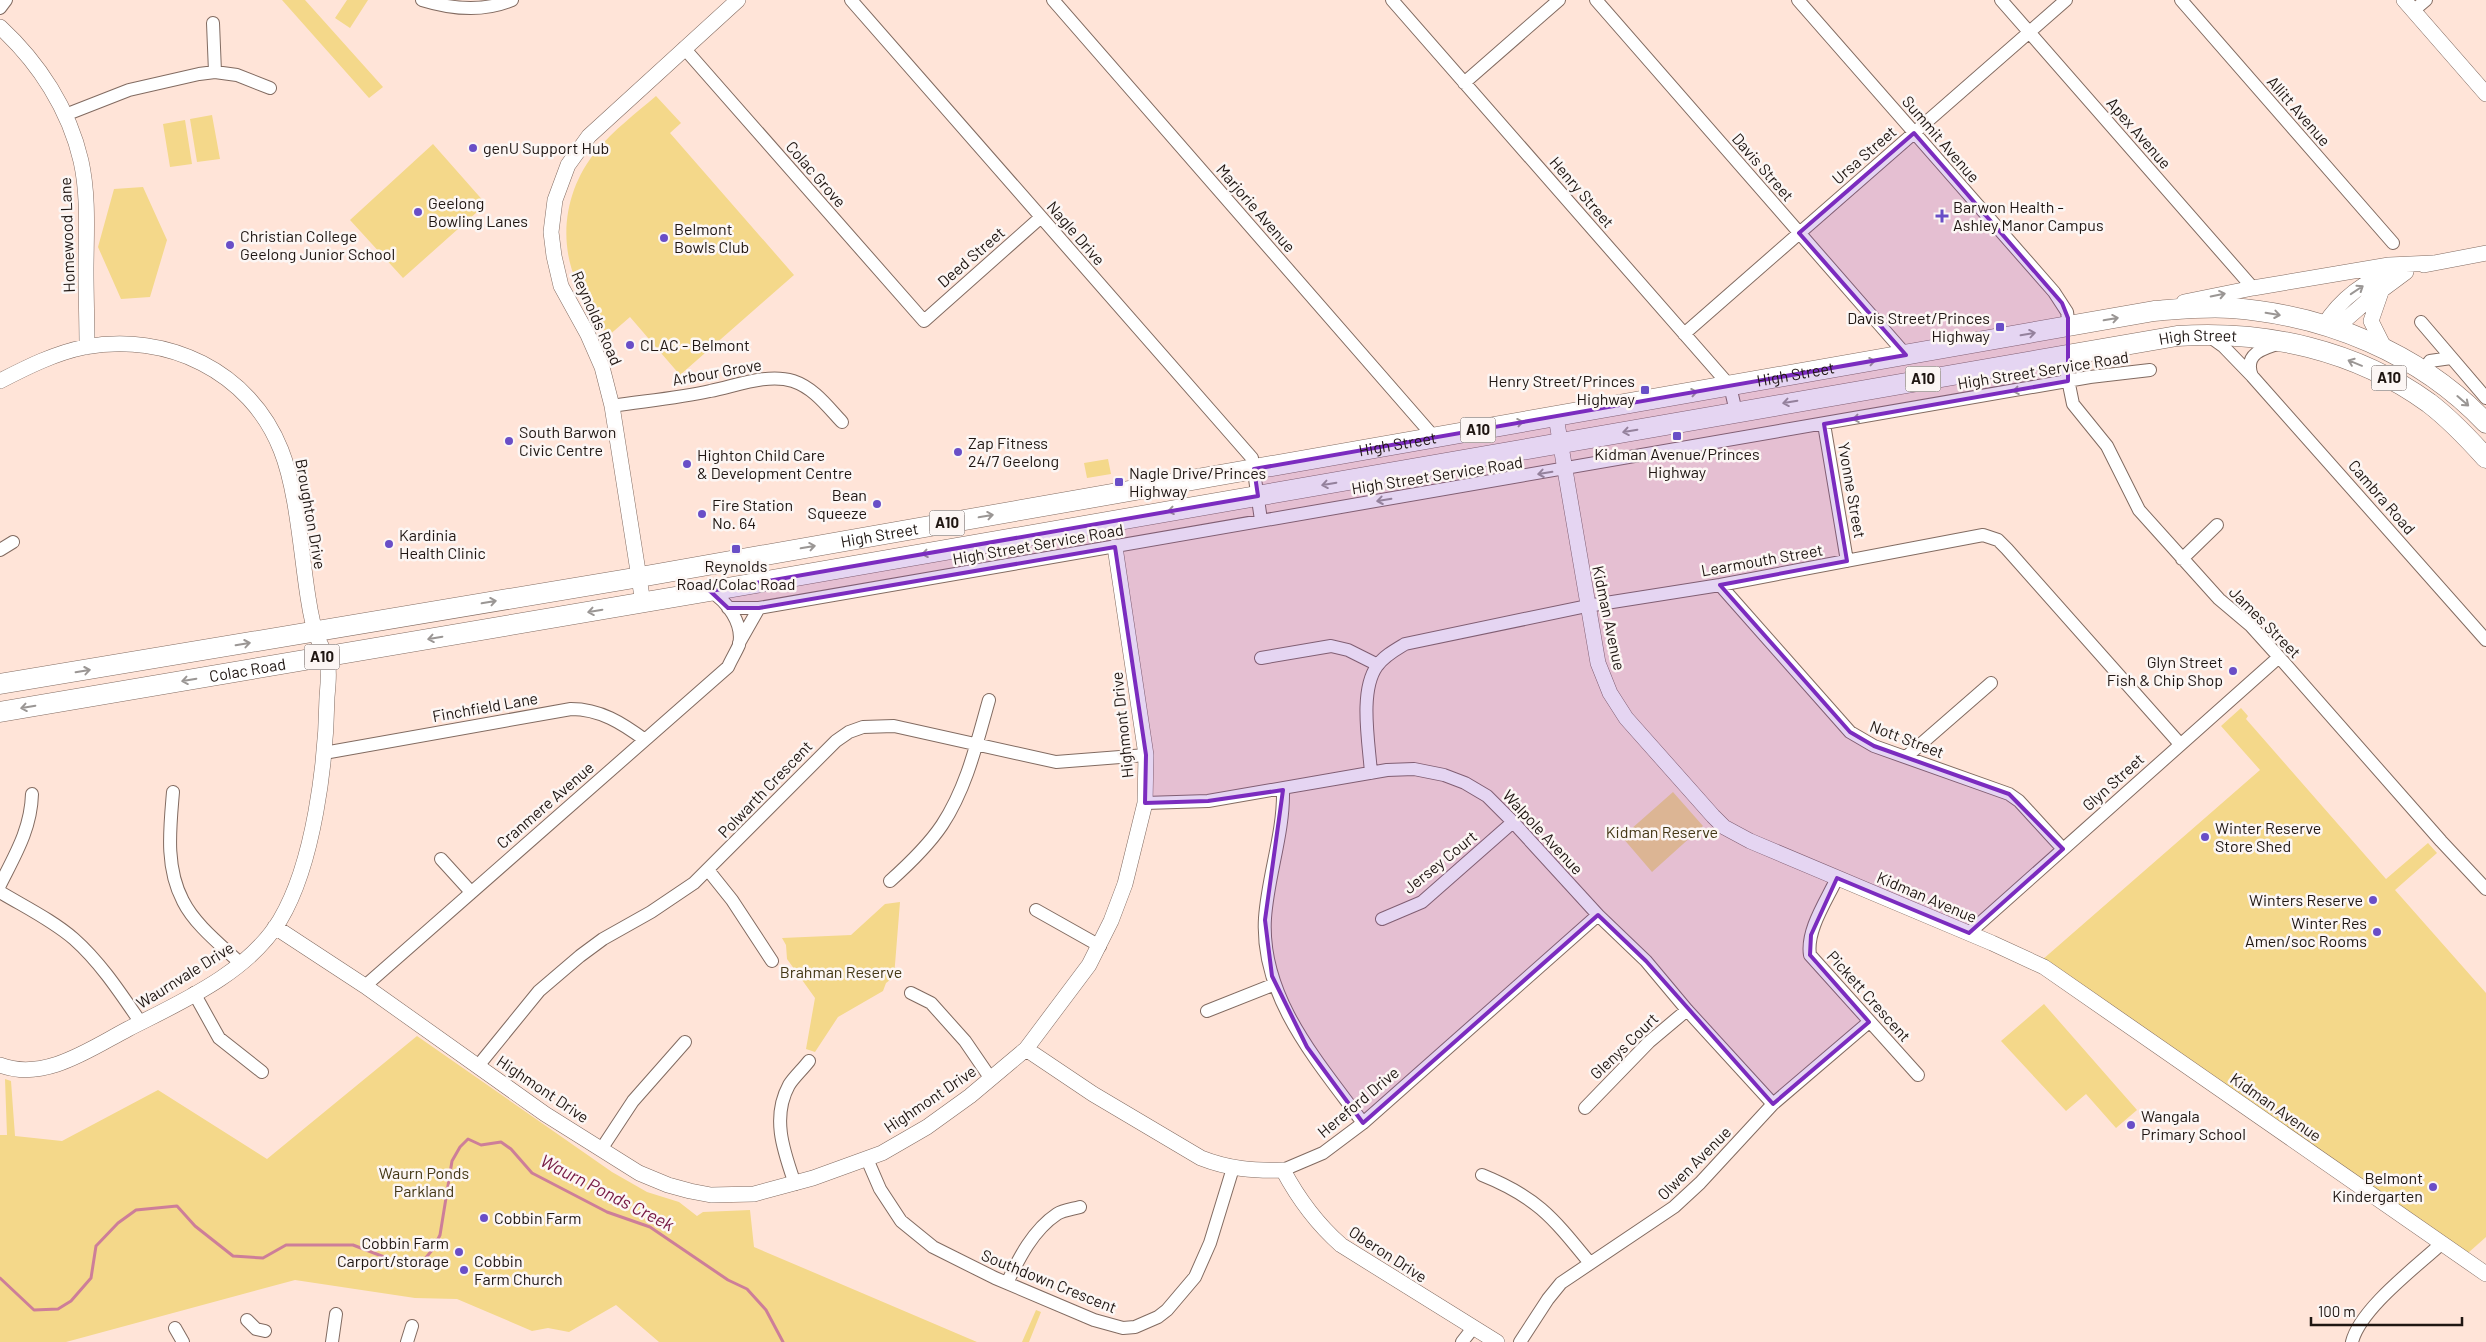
<svg xmlns="http://www.w3.org/2000/svg" width="2486" height="1342" font-family="Barlow,sans-serif">
	<style>
		.green { fill: #f4d88a }
		.lines { fill: none; stroke-linecap: round; stroke-linejoin: round }
		.stream { stroke: #cd7e99; stroke-width: 3 }
		.minor-casing { stroke: #826b61; stroke-width: 14 }
		.tertiary-casing { stroke: #826b61; stroke-width: 16 }
		.trunk-casing { stroke: #826b61; stroke-width: 21 }
		.minor { stroke: #fff; stroke-width: 12 }
		.tertiary { stroke: #fff; stroke-width: 15 }
		.trunk { stroke: #fff; stroke-width: 20 }
		.oneway { stroke: #9a9694 }
		.marked { fill: #7b2cbf; fill-opacity: 0.2; stroke: #7b2cbf; stroke-width: 4; stroke-linejoin: round }
		.poi-dot { fill: #694ec7; stroke: #fcf6f4; stroke-width: 2 }
		.labels { text-anchor: middle; stroke-width: 5; stroke-linejoin: round; paint-order: stroke }
		.shield { fill: #fcf6f4; stroke: #615956; stroke-width: 1 }
		.shield-label { font-size: 15px; font-weight: bold; fill: #1f1612 }
		.street-label { font-size: 16px; fill: #1f1612; stroke: #fcf6f4 }
		.poi-label { font-size: 16px; fill: #1f1612; stroke: #fcf6f4; text-anchor: start }
		.park-label { font-size: 16px; fill: #433715; stroke: #fcf6f4 }
		.water-label { font-size: 18px; font-style: italic; fill: #751742; stroke: #fcf6f4 }
	</style>
	<rect width="100%" height="100%" fill="#ffe4d8"/>
	<path class="green" d="M282 0H305L383 87 369 98Z
		M347 0H368L350 28 335 18Z
		M656 96 681 123 670 133 794 275 680 375 630 317 607 337C598 319 585 302 577 283 557 239 566 187 597 150 614 130 636 113 656 96Z
		M212 115 220 159 197 162 190 119Z
		M185 120 192 164 170 167 163 124Z
		M433 144 486 204 403 278 350 220Z
		M143 187 167 240 150 297 121 299 98 247 114 189Z
		M1108 459 1111 474 1087 478 1084 463Z
		M2241 708 2248 716 2246 719 2386 879 2428 843 2437 853 2395 890 2486 993V1237L2468 1253 2042 960 2260 770 2221 726Z
		M1673 792 1703 826 1652 872 1622 837Z
		M900 902 894 977 886 983 883 991 838 1017 815 1052 806 1049 815 998 787 959 786 945 782 938 851 935 885 904Z
		M2044 1004 2137 1110 2116 1128 2086 1094 2066 1111 2001 1041Z
		M417 1036 612 1172 647 1192 679 1202 697 1216 703 1212 750 1210 754 1247 977 1342H659L616 1305 569 1332 548 1328 532 1331 457 1299 415 1298 295 1280 66 1342H0V1135H7L5 1079 11 1081 15 1136 62 1141 158 1090 267 1159Z
		M1036 1310 1041 1312 1029 1342H1022Z"/>
	<g class="lines">
		<path class="stream" d="M0 1278 34 1310 58 1309 71 1301 91 1278 96 1246 118 1223 136 1210 177 1206 195 1226 233 1256 263 1258 286 1245H353L400 1263 413 1264 424 1260 433 1249 440 1235 452 1161 460 1147 468 1139 481 1145 501 1142 511 1149 532 1173 607 1212 650 1227 728 1280 747 1289 766 1310 783 1342"/>
		<defs>
			<path id="minor" d="M422 0C451 9 484 12 512 0
				M851 0 1252 458 1261 520
				M1053 0 1434 437
				M1392 0 1730 386 1736 412
				M1596 0 1906 355
				M1798 0 2054 292 2067 312 2069 327
				M2001 0 2253 288
				M2181 0 2393 243
				M0 8 6 0
				M2413 11 2426 0
				M213 23 215 72
				M684 48 924 321 1040 218
				M1464 83 1559 0
				M65 115 129 90 199 74 215 72 237 75 270 88
				M2421 322 2486 398
				M1684 334 2066 0
				M2209 336 2223 346 2252 376 2486 640
				M2066 354 2065 365 2073 404 2107 446 2139 510 2219 599 2251 626 2279 657 2441 841 2486 889
				M2423 371 2430 361 2451 358
				M2252 376C2243 354 2263 348 2281 343
				M612 406C645 401 678 398 710 391 736 386 767 373 793 381 814 388 827 406 842 422
				M1824 424 1847 561
				M0 550 13 542
				M2182 559 2217 525
				M1720 585 1850 732 1874 746 2009 794 2019 801 2063 849
				M728 608H759L2090 377 2150 370
				M739 643 759 608
				M1261 658 1331 646 1348 650 1378 665
				M324 753 571 709C600 709 622 723 645 740
				M1906 757 1991 683
				M1371 773C1369 743 1359 691 1377 666 1384 656 1395 650 1405 644L1587 606 1720 585 1983 535 1998 540 2007 549 2180 744
				M1283 790C1284 833 1268 875 1265 918 1260 998 1319 1063 1363 1123
				M173 792C170 828 165 867 183 901 195 925 221 945 240 963
				M1145 803 1208 801 1387 770 1414 769 1444 775 1465 783 1487 796 1513 822 1598 915 1646 961 1687 1010 1773 1104
				M441 859 471 892
				M708 870 732 900 772 961
				M1837 878C1827 900 1806 930 1810 955L1918 1075
				M890 881C909 864 928 846 942 825 967 787 977 742 989 700
				M0 885C15 855 31 829 32 794
				M0 892C25 907 52 920 74 939 101 963 121 994 141 1023
				M1036 910 1100 946
				M1382 919 1422 902 1513 822
				M1969 933 2279 657
				M365 986 728 667C731 660 736 652 739 645 744 624 727 601 710 591
				M194 993 219 1038 262 1072
				M911 993 931 1003 965 1041 991 1079
				M1207 1011 1275 984
				M478 1066 539 991 580 956 603 939 651 912 694 883 836 741 849 732 863 727 894 726 1056 762 1146 755
				M1585 1108 1649 1042 1687 1010
				M602 1148 633 1101 685 1042
				M867 1159 880 1189 901 1221 933 1247 995 1278 1094 1320 1123 1328 1135 1327 1158 1317 1167 1310 1195 1277 1210 1243 1233 1168
				M1283 1170 1323 1153 1363 1123 1598 915
				M1482 1175C1537 1197 1553 1218 1589 1262
				M795 1184C784 1152 771 1118 789 1085 794 1077 803 1069 809 1061
				M1007 1283C1019 1258 1033 1230 1057 1214 1063 1210 1073 1209 1080 1207
				M247 1320 256 1329 265 1331
				M175 1328 183 1342
				M332 1342 336 1314
				M407 1342 412 1326
				M1462 1342 1473 1328
				M1520 1342 1548 1299 1561 1283 1674 1207 1700 1183 1773 1104 1869 1022
				M2352 1342C2360 1309 2416 1267 2441 1244"/>
			<path id="tertiary" d="M2404 0 2486 94
				M0 27C39 63 69 109 81 161 89 197 86 235 86 271 86 296 87 322 87 347
				M2424 265 2486 253
				M2381 292 2371 321 2385 349
				M2184 302 2253 288 2389 265 2433 263
				M2324 325C2341 298 2366 280 2396 270
				M2336 328 2367 301 2406 272
				M0 381C27 367 55 353 85 347 167 332 250 371 281 450 297 490 301 553 308 597 310 610 312 624 317 636 319 643 324 650 326 657 330 669 328 685 327 697 326 763 314 863 280 920 248 973 181 1002 128 1029 90 1049 44 1082 0 1065
				M1556 417 1598 663 1610 693 1626 718 1713 816 1724 827 1750 841 1992 943 2044 967 2486 1274
				M643 603 612 406 602 367 588 335 561 286 554 256 551 232 555 200 568 165 589 136 738 0
				M275 927 365 986 545 1114 639 1173 668 1185 690 1191 711 1195 754 1194 813 1178 882 1153 927 1127 970 1096 1026 1049 1089 965 1111 921 1125 884 1145 803 1146 755 1115 547
				M1026 1049 1093 1094 1201 1158C1229 1169 1254 1171 1283 1170 1299 1200 1316 1223 1341 1245L1497 1342"/>
			<g id="trunk">
				<path id="s1" d="M0 684 640 577 2154 311C2180 309 2205 306 2231 308 2326 315 2420 353 2486 423"/>
				<path id="s2" d="M0 712 710 591 2177 336C2266 330 2356 350 2429 403 2450 419 2468 438 2486 458"/>
			</g>
		</defs>
		<use href="#minor" class="minor-casing"/>
		<use href="#tertiary" class="tertiary-casing"/>
		<use href="#trunk" class="trunk-casing"/>
		<use href="#minor" class="minor"/>
		<use href="#tertiary" class="tertiary"/>
		<use href="#trunk" class="trunk"/>
	</g>
	<defs><path id="oneway-shaft" d="M-6 0H5M1.5-3L5.5 0L1.5 3" fill="none" stroke-width="1.6" stroke-linecap="round" stroke-linejoin="round" transform="scale(1.25)"/></defs>
	<g class="oneway">
		<use href="#oneway-shaft" transform="translate(2357 290) rotate(-34)"/>
		<use href="#oneway-shaft" transform="translate(2218 295) rotate(-12)"/>
		<use href="#oneway-shaft" transform="translate(2273 314) rotate(9)"/>
		<use href="#oneway-shaft" transform="translate(2111 319) rotate(-10)"/>
		<use href="#oneway-shaft" transform="translate(2028 334) rotate(-10)"/>
		<use href="#oneway-shaft" transform="translate(1868 362) rotate(-10)"/>
		<use href="#oneway-shaft" transform="translate(2355 363) rotate(-158)"/>
		<use href="#oneway-shaft" transform="translate(2020 390) rotate(170)"/>
		<use href="#oneway-shaft" transform="translate(1690 393) rotate(-10)"/>
		<use href="#oneway-shaft" transform="translate(2463 401) rotate(41)"/>
		<use href="#oneway-shaft" transform="translate(1790 402) rotate(170)"/>
		<use href="#oneway-shaft" transform="translate(1860 418) rotate(170)"/>
		<use href="#oneway-shaft" transform="translate(1516 423) rotate(-10)"/>
		<use href="#oneway-shaft" transform="translate(1630 431) rotate(170)"/>
		<use href="#oneway-shaft" transform="translate(1545 473) rotate(171)"/>
		<use href="#oneway-shaft" transform="translate(1329 484) rotate(170)"/>
		<use href="#oneway-shaft" transform="translate(1384 500) rotate(171)"/>
		<use href="#oneway-shaft" transform="translate(1175 510) rotate(170)"/>
		<use href="#oneway-shaft" transform="translate(986 516) rotate(-10)"/>
		<use href="#oneway-shaft" transform="translate(808 547) rotate(-10)"/>
		<use href="#oneway-shaft" transform="translate(929 553) rotate(170)"/>
		<use href="#oneway-shaft" transform="translate(489 602) rotate(-10)"/>
		<use href="#oneway-shaft" transform="translate(595 611) rotate(170)"/>
		<use href="#oneway-shaft" transform="translate(435 638) rotate(170)"/>
		<use href="#oneway-shaft" transform="translate(243 644) rotate(-9)"/>
		<use href="#oneway-shaft" transform="translate(83 671) rotate(-9)"/>
		<use href="#oneway-shaft" transform="translate(189 680) rotate(170)"/>
		<use href="#oneway-shaft" transform="translate(28 707) rotate(170)"/>
	</g>
	<path class="marked" d="M1914 133 2062 303 2068 318V381L1824 424 1847 561 1720 585 1850 732 1874 746 2009 794 2063 849 1969 933 1837 878 1811 935 1810 955 1869 1022 1773 1104 1646 961 1598 915 1363 1123 1307 1047 1272 976 1265 920 1283 790 1208 801 1145 803 1146 755 1115 547 759 608H728L710 591 1258 496 1254 469 1906 355 1799 233Z"/>
	<g class="poi-dot">
		<circle cx="473" cy="148" r="5"/>
		<circle cx="418" cy="212" r="5"/>
		<path d="M1939.5 208.5h5v5h5v5h-5v5h-5v-5h-5v-5h5z"/>
		<circle cx="664" cy="238" r="5"/>
		<circle cx="230" cy="245" r="5"/>
		<rect x="1995" y="322" width="10" height="10" rx="2.5"/>
		<circle cx="630" cy="345" r="5"/>
		<rect x="1640" y="385" width="10" height="10" rx="2.5"/>
		<rect x="1672" y="431" width="10" height="10" rx="2.5"/>
		<circle cx="509" cy="441" r="5"/>
		<circle cx="958" cy="452" r="5"/>
		<circle cx="687" cy="464" r="5"/>
		<rect x="1114" y="477" width="10" height="10" rx="2.5"/>
		<circle cx="877" cy="504" r="5"/>
		<circle cx="702" cy="514" r="5"/>
		<circle cx="389" cy="544" r="5"/>
		<rect x="731" y="544" width="10" height="10" rx="2.5"/>
		<circle cx="2233" cy="671" r="5"/>
		<circle cx="2205" cy="837" r="5"/>
		<circle cx="2373" cy="900" r="5"/>
		<circle cx="2377" cy="932" r="5"/>
		<circle cx="2131" cy="1125" r="5"/>
		<circle cx="2433" cy="1187" r="5"/>
		<circle cx="484" cy="1218" r="5"/>
		<circle cx="459" cy="1252" r="5"/>
		<circle cx="464" cy="1270" r="5"/>
	</g>
	<g class="labels">
		<g class="shield">
			<rect x="2371.5" y="365.5" width="35" height="25" rx="4"/>
			<rect x="1905.5" y="366.5" width="35" height="25" rx="4"/>
			<rect x="1460.5" y="417.5" width="35" height="25" rx="4"/>
			<rect x="929.5" y="510.5" width="35" height="25" rx="4"/>
			<rect x="304.5" y="644.5" width="35" height="25" rx="4"/>
		</g>
		<g class="shield-label">
			<text x="2389" y="383">A10</text>
			<text x="1923" y="384">A10</text>
			<text x="1478" y="435">A10</text>
			<text x="947" y="528">A10</text>
			<text x="322" y="662">A10</text>
		</g>
		<g class="street-label">
			<text transform="translate(2299 111) rotate(49)" y="6">Allitt Avenue</text>
			<text transform="translate(2139 133) rotate(49)" y="6">Apex Avenue</text>
			<text transform="translate(1941 139) rotate(49)" y="6">Summit Avenue</text>
			<text transform="translate(1864 155) rotate(-41)" y="6">Ursa Street</text>
			<text transform="translate(1763 167) rotate(49)" y="6">Davis Street</text>
			<text transform="translate(816 174) rotate(49)" y="6">Colac Grove</text>
			<text transform="translate(1582 192) rotate(49)" y="6">Henry Street</text>
			<text transform="translate(1256 208) rotate(49)" y="6">Marjorie Avenue</text>
			<text transform="translate(1076 233) rotate(49)" y="6">Nagle Drive</text>
			<text transform="translate(67 235) rotate(-92)" y="6">Homewood Lane</text>
			<text transform="translate(971 257) rotate(-41)" y="6">Deed Street</text>
			<text transform="translate(597 318) rotate(66)" y="6">Reynolds Road</text>
			<text dy="6" stroke="none"><textPath href="#s2" startOffset="2230">High Street</textPath></text>
			<text transform="translate(2043 370) rotate(-9)" y="6">High Street Service Road</text>
			<text transform="translate(717 372) rotate(-10)" y="6">Arbour Grove</text>
			<text dy="6" stroke="none"><textPath href="#s1" startOffset="1822">High Street</textPath></text>
			<text dy="6" stroke="none"><textPath href="#s1" startOffset="1418">High Street</textPath></text>
			<text transform="translate(1437 475) rotate(-9)" y="6">High Street Service Road</text>
			<text transform="translate(1852 490) rotate(80)" y="6">Yvonne Street</text>
			<text transform="translate(2382 497) rotate(49)" y="6">Cambra Road</text>
			<text transform="translate(311 514) rotate(80)" y="6">Broughton Drive</text>
			<text dy="6" stroke="none"><textPath href="#s1" startOffset="892">High Street</textPath></text>
			<text transform="translate(1038 544) rotate(-10)" y="6">High Street Service Road</text>
			<text transform="translate(1762 560) rotate(-10)" y="6">Learmouth Street</text>
			<text transform="translate(1609 618) rotate(78)" y="6">Kidman Avenue</text>
			<text transform="translate(2265 622) rotate(45)" y="6">James Street</text>
			<text dy="6" stroke="none"><textPath href="#s2" startOffset="251">Colac Road</textPath></text>
			<text transform="translate(485 707) rotate(-10)" y="6">Finchfield Lane</text>
			<text transform="translate(1122 725) rotate(-96)" y="6">Highmont Drive</text>
			<text transform="translate(1907 739) rotate(21)" y="6">Nott Street</text>
			<text transform="translate(2113 782) rotate(-42)" y="6">Glyn Street</text>
			<text transform="translate(765 789) rotate(-46)" y="6">Polwarth Crescent</text>
			<text transform="translate(545 805) rotate(-41)" y="6">Cranmere Avenue</text>
			<text transform="translate(1543 832) rotate(47)" y="6">Walpole Avenue</text>
			<text transform="translate(1440 862) rotate(-39)" y="6">Jersey Court</text>
			<text transform="translate(1927 897) rotate(23)" y="6">Kidman Avenue</text>
			<text transform="translate(185 975) rotate(-32)" y="6">Waurnvale Drive</text>
			<text transform="translate(1869 996) rotate(48)" y="6">Pickett Crescent</text>
			<text transform="translate(1624 1046) rotate(-44)" y="6">Glenys Court</text>
			<text transform="translate(543 1089) rotate(34)" y="6">Highmont Drive</text>
			<text transform="translate(930 1099) rotate(-34)" y="6">Highmont Drive</text>
			<text transform="translate(1358 1102) rotate(-40)" y="6">Hereford Drive</text>
			<text transform="translate(2276 1107) rotate(35)" y="6">Kidman Avenue</text>
			<text transform="translate(1694 1163) rotate(-45)" y="6">Olwen Avenue</text>
			<text transform="translate(1388 1254) rotate(33)" y="6">Oberon Drive</text>
			<text transform="translate(1049 1281) rotate(22)" y="6">Southdown Crescent</text>
		</g>
		<g class="poi-label">
			<text x="483" y="154">genU Support Hub</text>
			<text x="428" y="209">Geelong<tspan x="428" dy="18">Bowling Lanes</tspan></text>
			<text x="1953" y="213">Barwon Health -<tspan x="1953" dy="18">Ashley Manor Campus</tspan></text>
			<text x="674" y="235">Belmont<tspan x="674" dy="18">Bowls Club</tspan></text>
			<text x="240" y="242">Christian College<tspan x="240" dy="18">Geelong Junior School</tspan></text>
			<text x="1990" y="324" text-anchor="end">Davis Street/Princes<tspan x="1990" dy="18">Highway</tspan></text>
			<text x="640" y="351">CLAC - Belmont</text>
			<text x="1635" y="387" text-anchor="end">Henry Street/Princes<tspan x="1635" dy="18">Highway</tspan></text>
			<text x="519" y="438">South Barwon<tspan x="519" dy="18">Civic Centre</tspan></text>
			<text x="968" y="449">Zap Fitness<tspan x="968" dy="18">24/7 Geelong</tspan></text>
			<text x="1677" y="460" text-anchor="middle">Kidman Avenue/Princes<tspan x="1677" dy="18">Highway</tspan></text>
			<text x="697" y="461">Highton Child Care<tspan x="697" dy="18">&amp; Development Centre</tspan></text>
			<text x="1129" y="479">Nagle Drive/Princes<tspan x="1129" dy="18">Highway</tspan></text>
			<text x="867" y="501" text-anchor="end">Bean<tspan x="867" dy="18">Squeeze</tspan></text>
			<text x="712" y="511">Fire Station<tspan x="712" dy="18">No. 64</tspan></text>
			<text x="399" y="541">Kardinia<tspan x="399" dy="18">Health Clinic</tspan></text>
			<text x="736" y="572" text-anchor="middle">Reynolds<tspan x="736" dy="18">Road/Colac Road</tspan></text>
			<text x="2223" y="668" text-anchor="end">Glyn Street<tspan x="2223" dy="18">Fish &amp; Chip Shop</tspan></text>
			<text x="2215" y="834">Winter Reserve<tspan x="2215" dy="18">Store Shed</tspan></text>
			<text x="2363" y="906" text-anchor="end">Winters Reserve</text>
			<text x="2367" y="929" text-anchor="end">Winter Res<tspan x="2367" dy="18">Amen/soc Rooms</tspan></text>
			<text x="2141" y="1122">Wangala<tspan x="2141" dy="18">Primary School</tspan></text>
			<text x="2423" y="1184" text-anchor="end">Belmont<tspan x="2423" dy="18">Kindergarten</tspan></text>
			<text x="494" y="1224">Cobbin Farm</text>
			<text x="449" y="1249" text-anchor="end">Cobbin Farm<tspan x="449" dy="18">Carport/storage</tspan></text>
			<text x="474" y="1267">Cobbin<tspan x="474" dy="18">Farm Church</tspan></text>
		</g>
		<g class="park-label">
			<text x="1662" y="838">Kidman Reserve</text>
			<text x="841" y="978">Brahman Reserve</text>
			<text x="424" y="1179">Waurn Ponds<tspan x="424" dy="18">Parkland</tspan></text>
		</g>
		<g class="water-label">
			<text transform="translate(607 1193) rotate(27)" y="6">Waurn Ponds Creek</text>
		</g>
	</g>
	<path d="M2311 1317v8h151v-8" fill="none" stroke="#1f1612" stroke-width="2.5"/>
	<text x="2318" y="1317" font-size="15" fill="#1f1612" stroke="#fcf6f4" stroke-width="4" paint-order="stroke">100 m</text>
</svg>
